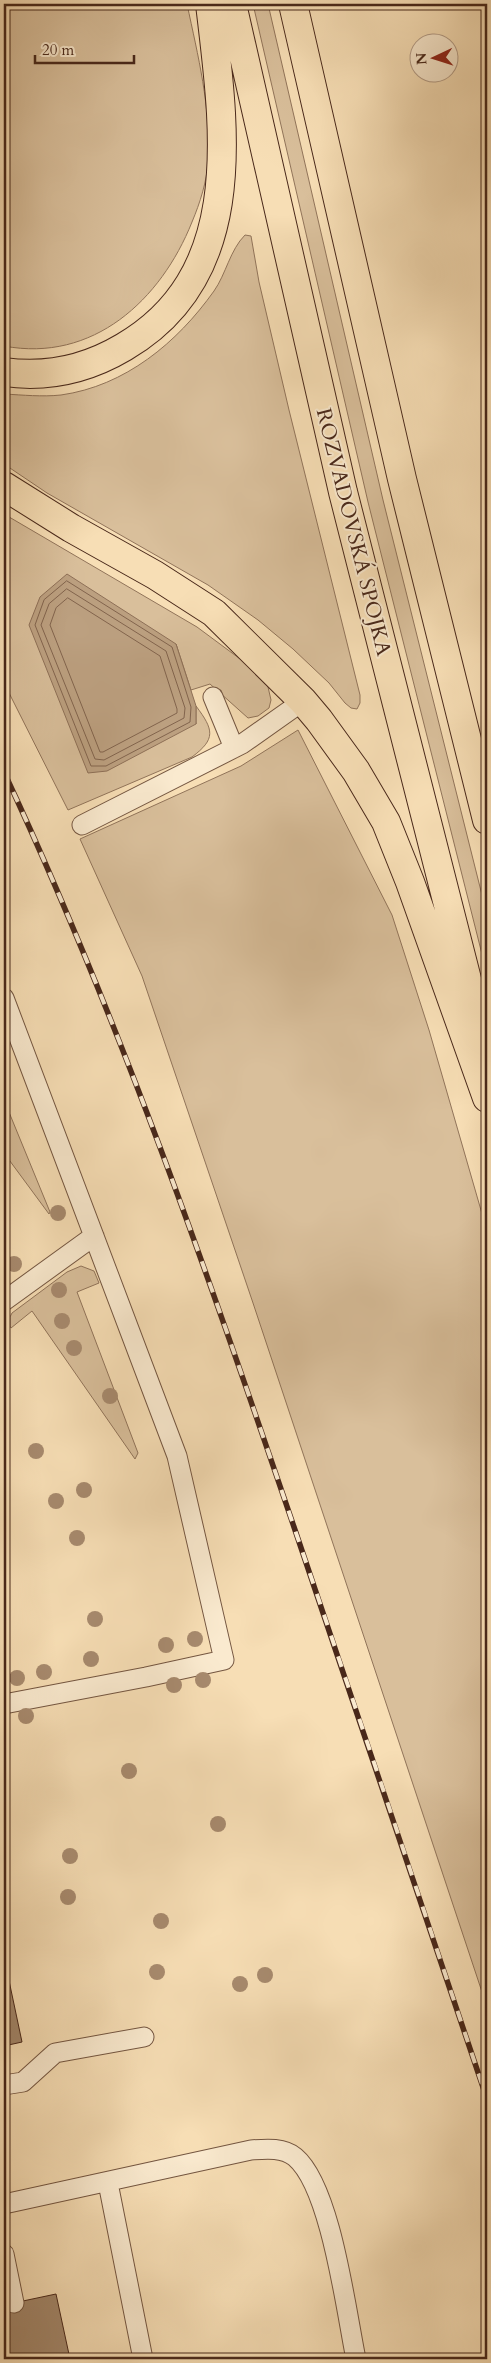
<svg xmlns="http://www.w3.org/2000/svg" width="491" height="2363" font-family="Cardo,serif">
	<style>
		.green { fill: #d9bf9b; stroke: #91745a }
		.water { fill: #bca080; stroke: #8e7057 }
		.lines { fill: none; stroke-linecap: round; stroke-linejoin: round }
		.shore { stroke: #82644d; stroke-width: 1 }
		.building { fill: #a3876b; stroke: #49281a }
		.service-casing { stroke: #745641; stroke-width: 21 }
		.trunk-casing { stroke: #49281a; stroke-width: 30 }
		.path { stroke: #49281a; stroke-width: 3; stroke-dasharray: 1 2.5; stroke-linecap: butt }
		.service { stroke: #faeacf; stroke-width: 19 }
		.trunk { stroke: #f7deb5; stroke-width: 28 }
		.rail-casing { stroke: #49281a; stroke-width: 5.5 }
		.rail { stroke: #faeacf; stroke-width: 4; stroke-dasharray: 11; stroke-linecap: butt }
		.tree { fill: #a78a6e }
		.labels { text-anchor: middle; stroke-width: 4; stroke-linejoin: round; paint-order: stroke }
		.street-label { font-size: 21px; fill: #49281a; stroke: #faeacf }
	</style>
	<rect width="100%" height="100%" fill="#f7deb5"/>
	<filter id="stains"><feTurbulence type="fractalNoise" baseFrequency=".004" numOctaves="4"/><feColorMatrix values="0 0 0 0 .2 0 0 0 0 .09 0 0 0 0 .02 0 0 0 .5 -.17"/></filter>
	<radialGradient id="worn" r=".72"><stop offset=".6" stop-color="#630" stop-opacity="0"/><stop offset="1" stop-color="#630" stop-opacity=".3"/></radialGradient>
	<path class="green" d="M7 4H187C198 56 211 107 208 161 207 181 200 203 192 222 161 300 93 363 4 346V6Z
		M253 4H268L383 500 487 915V974L368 502Z
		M245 235 251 236 259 282 289 410 360 695V703L357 709 351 708 345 703 329 683 293 649 258 620 208 585 47 493 4 464V394C23 395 42 397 61 395 125 386 177 343 214 291 226 274 230 250 245 235Z
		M4 514 197 627 255 670 268 687 271 700 269 708 258 716 248 718 210 684 191 690 176 644 196 724V706C214 730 216 739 192 757L68 810 4 683Z
		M298 730 392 915 429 1030 487 1231V2007L253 1303 142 976 80 839 241 766Z
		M4 1100 50 1212 49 1214 4 1153Z
		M81 1266 94 1271 99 1283 77 1292 138 1453 135 1459 32 1311 11 1328 10 1326V1317L12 1313 67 1272Z"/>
	<path class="water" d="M67 574 176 644 196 706V724L107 771 88 773 29 625 40 597Z"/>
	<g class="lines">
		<path class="shore" d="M67 581 172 647 191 707 190 722 106 766H91L35 625 44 600Z
			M67 589 166 651 185 708 184 718 104 760 95 759 41 625 49 604Z
			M68 598 160 656 177 709V713L103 752H100L50 625 56 608Z"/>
	</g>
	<path class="building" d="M4 1957 22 2042 4 2046Z
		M56 2294 70 2359H5L4 2305Z"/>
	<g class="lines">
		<defs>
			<path id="service" d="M213 697 234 748
				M82 825 242 744 303 701
				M4 998 177 1456 224 1660 146 1677 4 1704
				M4 1301 94 1236
				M4 2085 23 2082 55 2053 144 2037
				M108 2183 143 2359
				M4 2204 251 2150C265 2149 283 2147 295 2157 331 2187 346 2311 356 2359
				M4 2254 14 2303"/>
			<path id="trunk" d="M232 4 343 492 487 1058
				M293 4 402 479 487 820
				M4 372C46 378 87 369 124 347 249 274 224 125 210 4
				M4 486 71 528 155 575 214 613 303 701 319 720 356 771 386 822 410 882 487 1098"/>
		</defs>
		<use href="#service" class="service-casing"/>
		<use href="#trunk" class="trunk-casing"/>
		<path class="path" d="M4 1740 6 1739"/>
		<use href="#service" class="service"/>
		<use href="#trunk" class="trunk"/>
		<defs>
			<path id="rail" d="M4 772C118 1016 207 1271 294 1527 359 1717 423 1908 487 2099"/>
		</defs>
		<use href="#rail" class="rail-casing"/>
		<use href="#rail" class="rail"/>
	</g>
	<g class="tree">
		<circle cx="58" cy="1213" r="8"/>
		<circle cx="14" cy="1264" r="8"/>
		<circle cx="59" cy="1290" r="8"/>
		<circle cx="62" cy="1321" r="8"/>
		<circle cx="74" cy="1348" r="8"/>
		<circle cx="110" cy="1396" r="8"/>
		<circle cx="36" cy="1451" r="8"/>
		<circle cx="84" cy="1490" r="8"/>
		<circle cx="56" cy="1501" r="8"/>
		<circle cx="77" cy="1538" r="8"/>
		<circle cx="95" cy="1619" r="8"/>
		<circle cx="195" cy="1639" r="8"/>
		<circle cx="166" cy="1645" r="8"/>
		<circle cx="91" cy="1659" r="8"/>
		<circle cx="44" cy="1672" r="8"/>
		<circle cx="17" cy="1678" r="8"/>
		<circle cx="203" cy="1680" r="8"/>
		<circle cx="174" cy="1685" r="8"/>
		<circle cx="26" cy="1716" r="8"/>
		<circle cx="129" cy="1771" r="8"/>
		<circle cx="218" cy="1824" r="8"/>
		<circle cx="70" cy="1856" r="8"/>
		<circle cx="68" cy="1897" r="8"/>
		<circle cx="161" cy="1921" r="8"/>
		<circle cx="157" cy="1972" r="8"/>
		<circle cx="265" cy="1975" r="8"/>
		<circle cx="240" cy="1984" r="8"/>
	</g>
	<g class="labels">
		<g class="street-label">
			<text transform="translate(354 532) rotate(76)" y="7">ROZVADOVSKÁ SPOJKA</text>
		</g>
	</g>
	<rect width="491" height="2363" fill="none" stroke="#f7deb5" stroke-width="20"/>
	<rect x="5" y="5" width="481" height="2353" fill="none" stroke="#49281a" stroke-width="2.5"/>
	<rect x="10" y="10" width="471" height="2343" fill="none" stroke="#49281a"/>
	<g transform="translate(434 58) rotate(266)"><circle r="24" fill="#faeacf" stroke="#b39c87"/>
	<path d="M0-4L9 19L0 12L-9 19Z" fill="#8f2418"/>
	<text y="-8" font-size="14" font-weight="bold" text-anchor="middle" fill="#49281a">N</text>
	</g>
	<path d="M35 55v8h99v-8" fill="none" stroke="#49281a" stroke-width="2.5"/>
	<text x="42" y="55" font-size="15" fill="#49281a" stroke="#faeacf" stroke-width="4" paint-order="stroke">20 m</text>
	<rect width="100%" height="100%" filter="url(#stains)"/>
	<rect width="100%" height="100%" fill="url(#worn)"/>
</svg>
